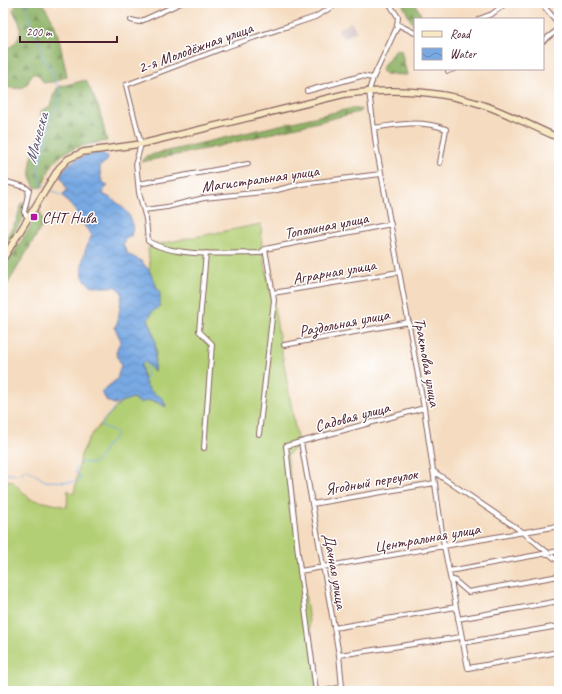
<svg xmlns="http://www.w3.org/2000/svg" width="562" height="694" font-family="Caveat,sans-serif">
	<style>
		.industrial { fill: url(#industrial-furrows) }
		.forest { fill: url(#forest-firs); stroke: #6c6848 }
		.garden { fill: #b3cf75; stroke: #7e7750 }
		.water { fill: url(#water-waves); stroke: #616487 }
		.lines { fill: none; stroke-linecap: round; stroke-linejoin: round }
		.stream { stroke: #78a9e3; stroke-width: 1 }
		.street-casing { stroke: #86615f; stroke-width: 6 }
		.secondary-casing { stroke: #86615f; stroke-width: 8 }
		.street { stroke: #fff; stroke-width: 4 }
		.secondary { stroke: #f8e8c3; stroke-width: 5.5 }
		.poi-dot { fill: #b5179e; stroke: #fff; stroke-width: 1.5 }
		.labels { text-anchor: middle; stroke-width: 3; stroke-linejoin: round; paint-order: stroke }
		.street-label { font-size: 16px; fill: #4a1f2b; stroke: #fff }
		.poi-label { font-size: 16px; fill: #4a1f2b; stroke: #fff; text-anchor: start }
		.water-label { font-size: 17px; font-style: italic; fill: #5c5675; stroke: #fff }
	</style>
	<defs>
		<pattern id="industrial-furrows" width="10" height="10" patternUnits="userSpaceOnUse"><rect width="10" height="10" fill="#d1bfbf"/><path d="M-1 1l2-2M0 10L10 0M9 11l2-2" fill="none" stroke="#b5a4a4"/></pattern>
		<pattern id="forest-firs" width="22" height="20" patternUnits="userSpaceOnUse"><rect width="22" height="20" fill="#8eb266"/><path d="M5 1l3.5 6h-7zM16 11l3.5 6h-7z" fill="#769054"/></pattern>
		<pattern id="water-waves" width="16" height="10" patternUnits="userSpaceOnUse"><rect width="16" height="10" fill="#78a9e3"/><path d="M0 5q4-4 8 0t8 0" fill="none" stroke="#6489b8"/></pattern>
	</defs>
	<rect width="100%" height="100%" fill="#fff"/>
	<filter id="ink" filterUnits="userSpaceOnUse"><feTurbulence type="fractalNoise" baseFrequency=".025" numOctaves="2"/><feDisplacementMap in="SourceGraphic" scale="8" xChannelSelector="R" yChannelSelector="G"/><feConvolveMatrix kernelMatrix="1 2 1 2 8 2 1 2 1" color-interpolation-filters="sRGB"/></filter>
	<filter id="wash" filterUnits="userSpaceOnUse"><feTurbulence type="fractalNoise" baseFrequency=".012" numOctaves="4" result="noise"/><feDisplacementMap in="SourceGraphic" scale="16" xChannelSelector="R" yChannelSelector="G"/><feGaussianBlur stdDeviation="0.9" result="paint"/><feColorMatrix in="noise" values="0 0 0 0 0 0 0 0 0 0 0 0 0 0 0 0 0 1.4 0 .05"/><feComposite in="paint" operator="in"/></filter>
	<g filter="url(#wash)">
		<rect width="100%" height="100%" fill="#f5dcc0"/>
		<path class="industrial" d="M351 22 357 31 344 39 338 30Z"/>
		<path class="forest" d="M18 3H43C45 8 48 12 51 17 59 32 63 59 67 76L57 81 44 83 38 75 33 73C30 77 29 82 26 85 20 90 9 89 3 85V50C14 47 22 38 20 25 19 20 15 16 13 10Z
			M402 3H415L423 19H415V24L413 25Z
			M396 49 401 50 407 75 386 74 381 71 385 63Z
			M86 80 99 109 107 141C86 145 63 147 51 167 47 173 45 181 42 187L35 188C24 166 35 152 41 130 42 124 41 117 41 111L51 106 53 96 58 87Z
			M353 108 362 110 359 112 215 147 141 162 146 156Z
			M21 203 28 204 30 207 3 251V242L17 220Z
			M40 211 43 220 42 226 3 292V270Z"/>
		<path class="garden" d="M261 224 262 250 273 302 298 444 287 456 318 691H3V480L12 481 30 499 67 507 68 490 74 494 81 455 89 438 105 419 123 400 133 398 140 403C151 398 156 402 166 407 162 394 155 397 149 389 143 382 143 373 141 364L145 361 154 371C154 365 155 360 156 354 156 342 153 330 148 319L160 294 149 270 150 266 148 249 152 244H159Z"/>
		<path class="water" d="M100 153 108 156 107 161 100 166C100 175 100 181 108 186L104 189 103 194C119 202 138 216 131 236L125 239 123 245 128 254 141 261 149 270 160 294V307L153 311 148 319C153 330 157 343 155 356 155 361 154 366 154 372L145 361 141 364C143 373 143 383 149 389 156 398 162 392 166 407 157 401 151 398 140 403L133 398 114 404 107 401 101 392 117 379 121 365 116 353 118 346 121 341 115 328 118 320 122 293 117 287C109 286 98 289 91 285 74 277 85 248 92 235 84 227 80 218 74 209 69 203 65 201 63 194L67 190 60 175C69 160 83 155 100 153Z"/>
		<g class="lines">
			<path class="stream" d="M27 3 31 28 40 43 43 58 51 69 55 83 59 86 60 91 58 104 49 120 48 136 38 167 41 184 45 186
				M49 189 64 197
				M144 381 147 374 145 361
				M80 462 93 464 100 457 107 445 113 440 116 434 112 430 103 427 102 422 121 401
				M3 472C13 476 18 476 27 469L45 481 72 482 80 480 81 477 75 473 76 467"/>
		</g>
	</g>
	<g filter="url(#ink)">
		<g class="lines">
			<defs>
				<path id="street" d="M339 3 315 17 223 48 126 85 141 144 136 162 139 193 146 219 148 241C175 258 228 253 260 253L265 249 391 224
					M389 3 398 17 397 27 373 78 369 91 376 145 424 408 444 546 468 668 559 652
					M541 3 559 24
					M479 19 492 14 506 3
					M131 20 139 22 181 3
					M397 24 415 33
					M543 41 559 29
					M448 71 454 69
					M307 91 361 76 373 78
					M374 128C398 124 422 120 446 129L440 163
					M3 181 25 187 29 190 24 212 28 218
					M138 184 248 164
					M144 210 167 207 204 198 273 191 301 184 381 174
					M273 293 399 272
					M284 345 409 322
					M259 434 274 300 265 249
					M301 442 339 655 342 687 325 691
					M204 448 212 344 199 331 206 253
					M433 471 524 533 559 562
					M312 504 435 483
					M300 571 559 526
					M449 571 559 551
					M451 581 454 580 468 592 559 576
					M458 619 559 601
					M334 628 456 607
					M462 643 559 626
					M339 655 461 637
					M316 691 300 571 286 446 424 408"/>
				<path id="secondary" d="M3 259 59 168 68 159 83 152 141 144 345 94C394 88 442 90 489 107 513 116 536 128 559 138"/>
			</defs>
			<use href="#street" class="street-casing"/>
			<use href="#secondary" class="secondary-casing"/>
			<use href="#street" class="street"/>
			<use href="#secondary" class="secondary"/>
		</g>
	</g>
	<rect class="poi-dot" x="30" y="213" width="8" height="8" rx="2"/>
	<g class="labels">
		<g class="street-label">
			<text transform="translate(195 47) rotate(-20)" y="6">2-я Молодёжная улица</text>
			<text transform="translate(260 178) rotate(-8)" y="6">Магистральная улица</text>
			<text transform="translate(326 225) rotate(-11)" y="6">Тополиная улица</text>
			<text transform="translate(334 271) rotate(-10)" y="6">Аграрная улица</text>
			<text transform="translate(344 322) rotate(-11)" y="6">Раздольная улица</text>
			<text transform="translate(428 362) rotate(80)" y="6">Трактовая улица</text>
			<text transform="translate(352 416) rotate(-15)" y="6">Садовая улица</text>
			<text transform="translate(371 481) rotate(-10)" y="6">Ягодный переулок</text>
			<text transform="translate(427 537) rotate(-10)" y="6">Центральная улица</text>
			<text transform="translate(336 571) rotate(80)" y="6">Дачная улица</text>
		</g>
		<g class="poi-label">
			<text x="42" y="223">СНТ Нива</text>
		</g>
		<g class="water-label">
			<text transform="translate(36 138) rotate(-75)" y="6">Манеска</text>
		</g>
	</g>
	<rect width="562" height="694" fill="none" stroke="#fff" stroke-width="16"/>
	<rect x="414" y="18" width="130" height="52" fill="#ffffff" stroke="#b7a5aa"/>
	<rect x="422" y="31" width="20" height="6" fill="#f8e8c3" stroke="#b7a5aa"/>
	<text x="450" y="38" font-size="12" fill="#4a1f2b">Road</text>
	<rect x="422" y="48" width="20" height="12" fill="url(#water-waves)" stroke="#b7a5aa"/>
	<text x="450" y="58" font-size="12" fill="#4a1f2b">Water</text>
	<path d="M20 36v6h97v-6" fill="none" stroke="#4a1f2b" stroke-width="2"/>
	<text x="26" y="36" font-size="12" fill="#4a1f2b" stroke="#ffffff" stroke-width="3" paint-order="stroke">200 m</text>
</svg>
